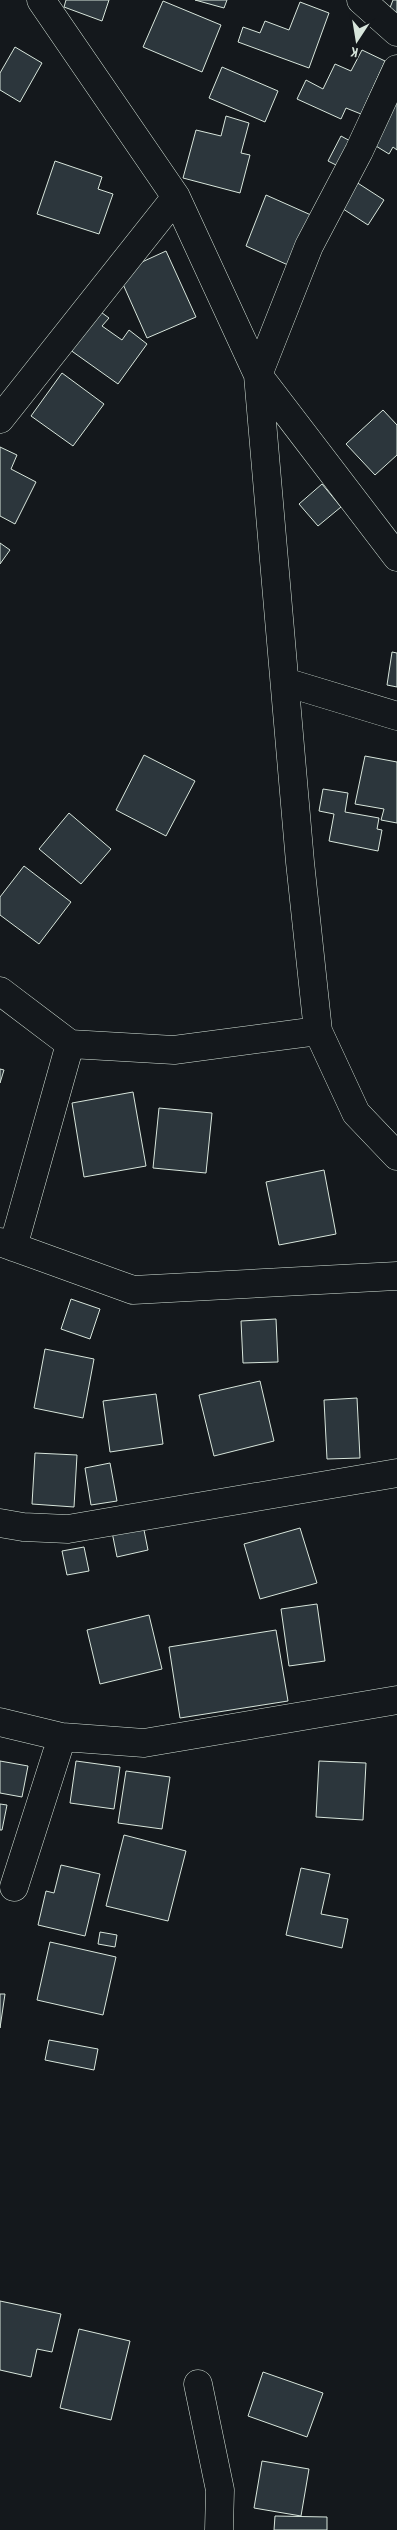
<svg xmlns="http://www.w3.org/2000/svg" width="397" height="2530" font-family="'Sofia Sans Condensed',sans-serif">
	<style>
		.building { fill: #2c363c; stroke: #d8e6dc }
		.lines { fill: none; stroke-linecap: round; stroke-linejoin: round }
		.minor-casing { stroke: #d8e6dc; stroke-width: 29 }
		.minor { stroke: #14181c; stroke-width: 28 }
	</style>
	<rect width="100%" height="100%" fill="#14181c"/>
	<path class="building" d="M66 0H109L102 21 64 7Z
		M195 0H227L224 8Z
		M393 0H397V16L388 13Z
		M163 1 221 25 202 72 143 47Z
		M300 2 329 13 309 68 238 42 243 27 260 33 265 21 289 30Z
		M15 47 42 63 20 102 0 90V73Z
		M362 50 385 61 361 114 346 108 341 119 297 99 306 80 323 89 335 64 351 71Z
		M222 67 278 91 265 122 209 98Z
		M397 98V150L393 147 389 154 371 143Z
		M226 116 249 123 241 153 250 155 240 193 183 178 196 130 221 136Z
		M341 136 352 142 340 167 328 161Z
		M55 161 102 177 98 189 113 194 99 234 37 214Z
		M353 180 384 200 368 225 337 205Z
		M266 195 311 215 288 265 246 246Z
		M166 251 196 317 147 338 118 273Z
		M94 307 109 318 102 326 122 340 129 330 147 344 118 384 66 347Z
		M62 373 104 404 73 446 31 416Z
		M383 410 397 425V455L375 475 346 444Z
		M0 447 17 455 11 469 36 482 15 524 0 516Z
		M322 484 341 507 318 526 299 504Z
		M0 543 10 550 0 564Z
		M392 652 397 653V687L387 685Z
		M144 755 195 781 166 836 116 810Z
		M365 756 397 762V823L381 820 384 809 355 804Z
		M323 789 348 793 345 812 379 818 377 829 382 830 378 851 329 841 334 814 319 811Z
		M69 813 111 849 81 884 39 849Z
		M24 866 71 902 39 944 0 915V897Z
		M0 1069 4 1070 0 1083Z
		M133 1092 146 1166 84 1177 72 1103Z
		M159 1108 212 1113 206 1173 153 1168Z
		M324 1170 336 1234 279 1245 266 1182Z
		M71 1299 100 1309 90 1339 61 1329Z
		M276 1319 278 1362 243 1363 241 1321Z
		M45 1349 94 1359 83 1418 34 1408Z
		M260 1381 274 1441 214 1456 199 1395Z
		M156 1394 163 1444 110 1452 103 1401Z
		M357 1398 360 1458 327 1459 324 1400Z
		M35 1453 77 1455 74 1507 32 1504Z
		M110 1463 117 1501 91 1505 85 1468Z
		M143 1525 148 1550 117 1557 112 1532Z
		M300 1528 317 1583 260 1599 244 1544Z
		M84 1547 89 1571 67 1575 62 1551Z
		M317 1604 325 1661 289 1666 281 1609Z
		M149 1615 162 1669 100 1684 87 1630Z
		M276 1630 288 1701 180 1718 169 1647Z
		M0 1761 28 1766 22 1797 0 1793Z
		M76 1761 120 1767 114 1809 70 1803Z
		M319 1761 366 1763 363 1820 316 1817Z
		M126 1771 170 1777 162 1829 118 1823Z
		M0 1804 7 1805 2 1830H0Z
		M124 1835 186 1851 168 1921 106 1906Z
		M61 1865 100 1874 85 1936 38 1925 46 1891 54 1893Z
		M301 1868 330 1874 321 1914 348 1919 342 1948 286 1935Z
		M100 1932 117 1935 115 1947 98 1944Z
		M50 1942 116 1957 103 2015 37 2000Z
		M0 1994H5L0 2028Z
		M49 2040 98 2049 94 2070 45 2060Z
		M0 2301 61 2314 52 2352 37 2349 31 2377 0 2370Z
		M79 2329 130 2341 111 2420 60 2408Z
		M263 2372 323 2393 307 2437 248 2416Z
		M262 2461 309 2469 301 2516 254 2508Z
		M275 2516 327 2517V2530H274Z"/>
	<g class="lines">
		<defs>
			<path id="minor" d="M41 0 176 197 258 375 300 862 318 1031 356 1113 397 1156
				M361 0 397 32
				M397 69 359 151 309 246 258 375 397 557
				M0 419 176 197
				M285 682 397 716
				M0 991 70 1044 174 1050 318 1031
				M0 1242 133 1290 397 1276
				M13 1247 70 1044
				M0 1523 23 1527 68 1529 397 1473
				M0 1722 62 1737 144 1743 397 1700
				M14 1887 62 1737
				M198 2384 220 2490 219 2530"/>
		</defs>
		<use href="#minor" class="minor-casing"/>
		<use href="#minor" class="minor"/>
	</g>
	<g transform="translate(357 40) rotate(192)" stroke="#14181c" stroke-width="4" paint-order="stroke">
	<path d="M0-4L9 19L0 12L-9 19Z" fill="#d8e6dc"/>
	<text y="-8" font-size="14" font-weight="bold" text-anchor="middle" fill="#d8e6dc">K</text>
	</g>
</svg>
